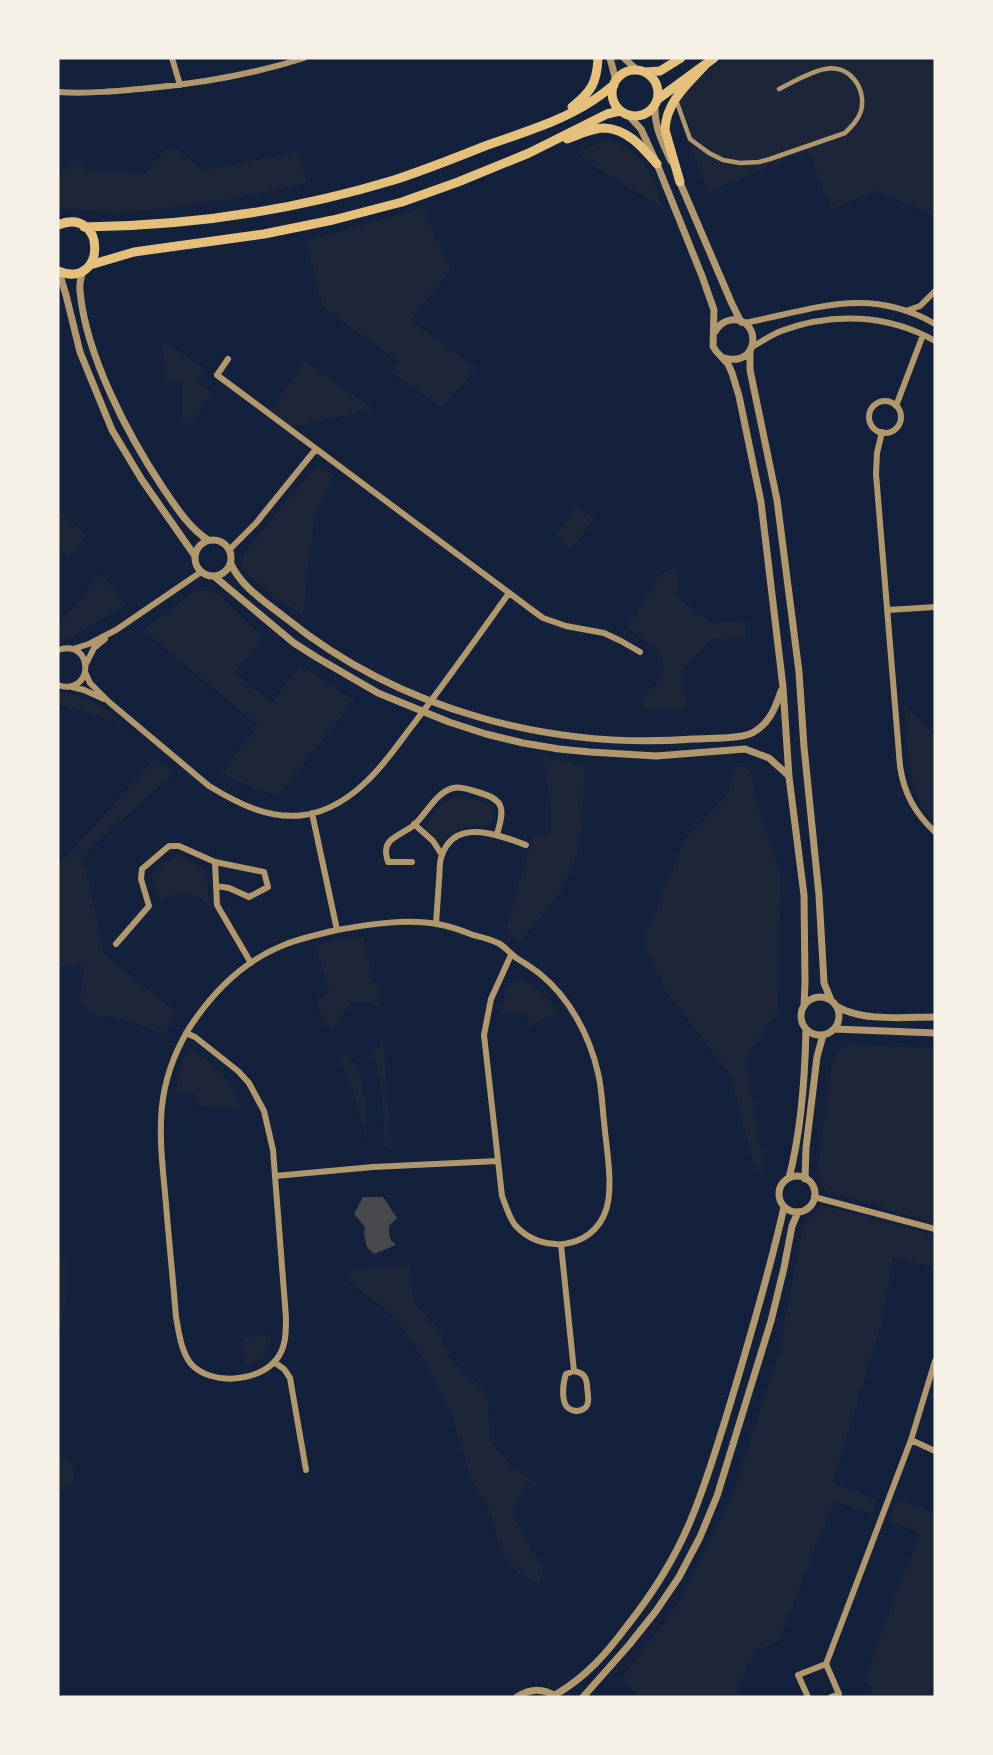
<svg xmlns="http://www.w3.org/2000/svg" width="993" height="1755" font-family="Bitter,serif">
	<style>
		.green { fill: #1d2539 }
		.building { fill: #48494c }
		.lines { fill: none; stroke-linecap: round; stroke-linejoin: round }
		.pedestrian { stroke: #b1986c; stroke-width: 4.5 }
		.minor { stroke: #b1986c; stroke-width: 6 }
		.tertiary { stroke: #b1986c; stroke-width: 7 }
		.secondary { stroke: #e5c07b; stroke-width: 9 }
	</style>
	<rect width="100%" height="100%" fill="#14213d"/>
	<path class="green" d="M724 58H935V216L876 191 831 209 808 151 708 192 677 111 681 94 689 85Z
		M605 141C644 145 652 177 664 209L596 168 578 152Z
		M176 148 202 170 298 152 307 183 241 197 159 209 119 212 58 208V178L75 157 85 170 146 173 166 149Z
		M423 208 450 270 410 320 476 368 442 408 392 372 399 362 323 307 305 241Z
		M162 340 205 369 196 382 214 393 189 425 182 419V380H165Z
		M305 361 373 409 294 427 271 411Z
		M319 468 334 475 315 512 303 615 279 601 243 570 242 561 244 553 311 472Z
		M577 506 594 518 572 549 555 537Z
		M58 510 86 535 70 557 58 548Z
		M677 568 678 598 711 623 745 621 746 637 711 640 682 670 686 708 644 709 640 705 642 701C648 693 659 683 663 674 671 653 640 638 627 627L660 576 668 569Z
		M101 573 126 606 70 638 61 637 58 635V626Z
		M206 590 219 594 264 638 234 672 272 703 300 665 354 700 278 796 238 782 221 773 259 726 143 630 194 592Z
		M58 692C84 693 104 706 123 723L58 704Z
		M904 703 935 736V823C906 798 907 739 904 703Z
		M543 757 584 766C583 805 585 848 565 883 553 904 534 923 519 943L505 932 533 836 551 834V807Z
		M155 759 174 773 83 855 104 954 176 1012 165 1035C148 1028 131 1021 113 1017 104 1016 88 1017 83 1007 76 994 87 977 82 964L58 968V866Z
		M744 766 751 774 756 801 781 875 778 1010 746 1058 765 1172H756L729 1073 666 991 643 942 684 841 726 796 735 767Z
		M454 796C463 796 469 798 478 800 494 805 496 810 491 826 466 824 463 827 441 841L431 836 425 828C434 809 438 808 454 796Z
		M178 854 206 870 209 906C194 890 179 893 160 900L151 873Z
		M364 937 372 982 379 984 381 1007 364 1002H351C343 1011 340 1024 332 1030L328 1028 315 1001 329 992 316 945 337 940Z
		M525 980 539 990 559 1013 529 1026 526 1012 500 1014 505 993 511 981Z
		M383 1039 392 1148 384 1147C384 1115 382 1085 373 1054Z
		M849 1044 896 1047 935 1048V1223L824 1190 817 1174 832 1063 840 1049Z
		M195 1053C220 1065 230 1083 241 1108L199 1106 195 1092 175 1095 180 1067 185 1056Z
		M336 1053 350 1058 358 1067 365 1099 367 1144C359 1112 352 1081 336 1053Z
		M822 1205 935 1235V1267L893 1258 881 1326 833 1483 876 1499 872 1514 834 1501 779 1641 756 1650 737 1690 740 1697H639L622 1678 681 1600 731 1499 779 1353 802 1228Z
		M58 1259 67 1261V1292L58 1340Z
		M409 1265 414 1303 442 1333 448 1357 482 1388 488 1401 490 1441 512 1467 541 1487H524L511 1512 544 1570 539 1585 518 1573 500 1549 490 1510 470 1477 450 1410 427 1364 405 1330 383 1307 349 1282 348 1270Z
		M273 1335C268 1351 261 1361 245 1368L242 1338Z
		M58 1458 71 1462 75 1479 58 1493Z
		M897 1499 932 1512 935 1515V1697H870L873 1687 865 1680 890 1608 921 1533 888 1521Z"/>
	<path class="building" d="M363 1197H383L397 1218 389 1226V1233L391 1240 396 1245 374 1254 367 1247 364 1234 365 1227 354 1214Z"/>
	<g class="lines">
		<path class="pedestrian" d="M676 100 690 139 709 153 723 160 740 163 759 162 770 159 845 133C852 126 858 120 861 111 867 88 849 64 825 69 812 71 791 83 779 89"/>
		<path class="minor" d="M172 58 180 85
			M58 92C88 94 119 91 150 88 202 83 254 74 304 58
			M906 311 920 306 935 291
			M744 323C813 310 868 285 935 324
			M752 347C761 342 771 335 781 331 832 312 888 314 935 341
			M228 359 217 375 532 610 543 618 566 626 604 633 621 641 640 652
			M869 417a16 16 0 1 1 32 0a16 16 0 1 1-32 0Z
			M896 406 923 335
			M882 432 877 453 876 474 900 766C904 794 915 813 935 832
			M230 549 256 523 316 449
			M888 610 935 607
			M73 649 89 644 116 630 201 572
			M58 650C95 638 94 697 58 685
			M86 664 94 648 105 639
			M85 672 90 683 109 702 209 786C237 803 269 820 304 815 328 812 351 797 368 780 385 764 398 744 412 726 445 683 477 638 509 593
			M72 687 84 690 104 699
			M414 824 433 841 442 855
			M215 862 264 872 268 887 249 897 229 888 217 886
			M412 862H388C386 854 384 848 390 841 396 835 406 831 413 826 426 815 435 793 453 788 460 786 467 789 474 791 503 799 506 805 497 834
			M436 924C437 909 438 895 439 880 440 873 439 865 441 858 453 816 499 835 526 845
			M337 930C371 924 408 918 442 925 452 927 463 931 473 935 481 937 490 939 498 943 506 947 511 955 518 959 526 964 534 969 540 974 570 998 590 1037 598 1073 602 1089 602 1105 604 1121 606 1147 614 1186 606 1210 593 1250 541 1255 515 1225 509 1217 506 1206 502 1196L484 1035 491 999 511 955
			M116 944 149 906 141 879 142 869 169 846H179L215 862 217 905 251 963
			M186 1033 195 1037 238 1071 249 1083 264 1111 273 1150 286 1318C286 1333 286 1348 276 1360 258 1382 211 1386 191 1364 181 1351 179 1333 176 1317 173 1279 169 1242 166 1204 160 1137 152 1091 188 1030 211 994 243 961 284 945 301 938 319 934 337 930L312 813
			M275 1176 373 1167 498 1161
			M814 1197 935 1229
			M561 1245 574 1371
			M274 1362 284 1369 290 1378 306 1470
			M574 1371C583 1373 586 1376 587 1385 587 1390 589 1397 588 1402 587 1411 574 1414 567 1407 561 1400 563 1382 566 1374Z
			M911 1440 935 1451
			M808 1697 798 1675 826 1664
			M831 1697 839 1694 826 1664 911 1440 935 1361"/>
		<path class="tertiary" d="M610 58 616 81
			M624 58 637 70
			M655 105C654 126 662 142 671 161
			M629 116 641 129 657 164 702 276 714 310 713 346 716 351 728 364 732 373 739 396 761 502 783 687 789 777 804 895 805 982 804 1006
			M678 178 732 304 741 322
			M83 270C81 277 79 284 80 291 86 356 128 435 163 488 176 507 189 528 208 540
			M59 272 66 295 80 352 112 430 142 480 195 556
			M714 333C718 326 723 321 731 320 762 317 760 368 725 358
			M750 350V370L777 500 799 672 804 747 819 895 824 983 831 1000
			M195 558a18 18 0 1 1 36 0a18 18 0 1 1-36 0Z
			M231 564C241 587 268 604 287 619 400 710 551 750 694 739 708 738 741 739 752 733 769 724 775 709 781 691
			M215 577 294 643 316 657 378 693 449 722 486 734 523 743 559 749 590 752 656 756 745 749 769 758 789 776
			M801 1016a19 19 0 1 1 38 0a19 19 0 1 1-38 0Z
			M836 1006C862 1022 906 1017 935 1017
			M834 1029 935 1033
			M779 1194a18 18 0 1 1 36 0a18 18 0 1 1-36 0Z
			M789 1178C801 1132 805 1077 806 1029
			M805 1179 806 1148 817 1057 823 1035
			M555 1695C586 1677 606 1654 627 1626 653 1593 676 1557 692 1517 710 1473 723 1427 737 1381 754 1323 771 1266 784 1207
			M517 1697C531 1688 543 1688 557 1697
			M583 1697 629 1645 656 1611 679 1577 700 1537 717 1496 771 1321 784 1268 792 1226 798 1212"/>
		<path class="secondary" d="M612 93a23 23 0 1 1 46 0a23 23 0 1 1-46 0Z
			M645 72 660 71 681 58
			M658 99 714 58
			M572 107C591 92 597 83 598 58
			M567 139C578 135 592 128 604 128 628 129 643 148 657 164
			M680 182 665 130C666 101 689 83 707 63
			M58 225C107 205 107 291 58 271
			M84 227C188 226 295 210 394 180 425 170 455 158 485 146 521 133 560 122 592 101 600 96 607 90 614 85
			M90 265 134 252 264 234 333 220 402 202 458 182 529 153 607 114 620 111"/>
	</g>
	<rect width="993" height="1755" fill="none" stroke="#f6f1e7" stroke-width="119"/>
</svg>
